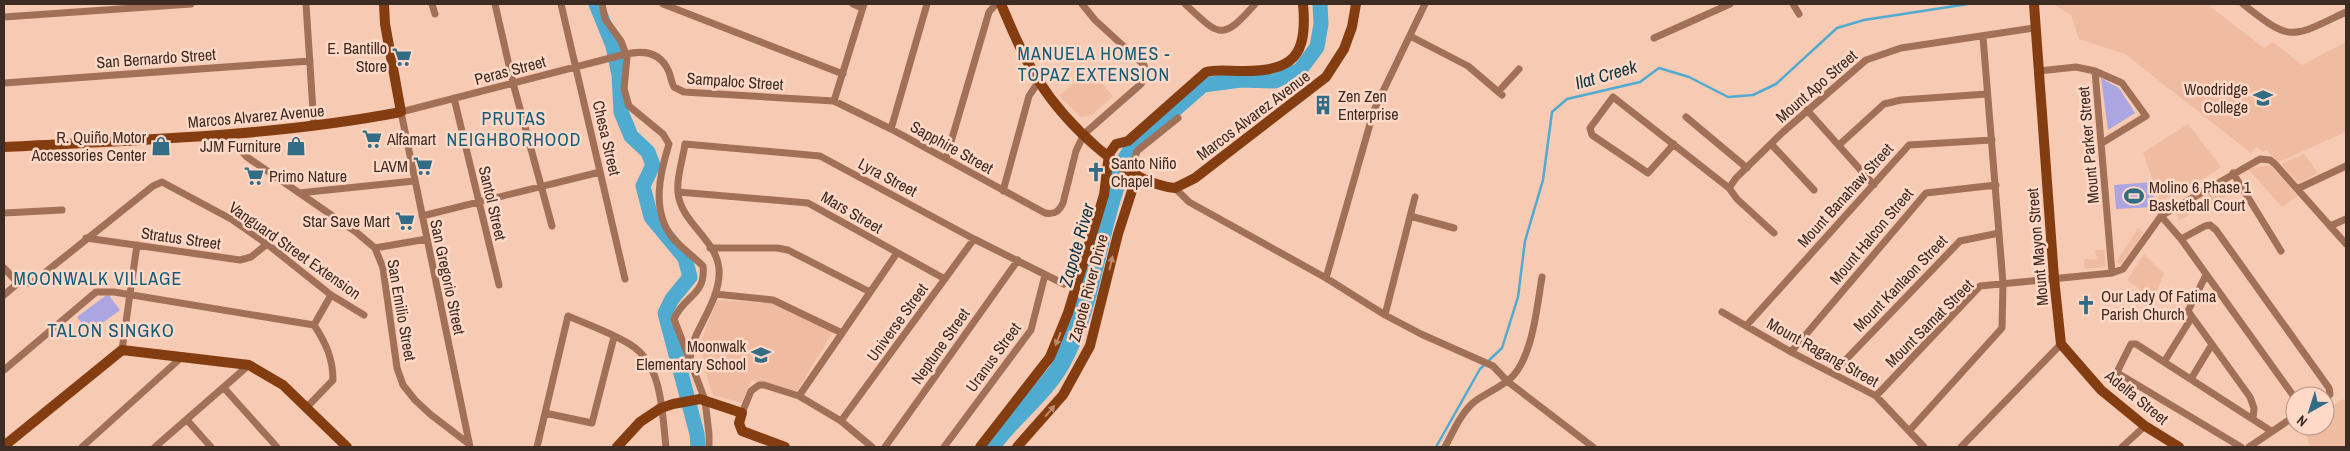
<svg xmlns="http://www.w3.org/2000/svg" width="2350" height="451" font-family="'Archivo Narrow',sans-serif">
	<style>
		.built { fill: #efbca2 }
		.green { fill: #aba5e1 }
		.water { fill: #50abd1 }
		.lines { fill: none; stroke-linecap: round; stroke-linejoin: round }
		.stream { stroke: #50abd1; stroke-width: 2.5 }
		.river { stroke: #50abd1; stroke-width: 15 }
		.street { stroke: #a17057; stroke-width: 7 }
		.secondary { stroke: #833d11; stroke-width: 10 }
		.oneway { fill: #c08b6c }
		.labels { text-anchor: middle; stroke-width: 5; stroke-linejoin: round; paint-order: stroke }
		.poi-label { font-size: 16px; fill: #3d2c23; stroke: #fed9c7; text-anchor: end }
		.street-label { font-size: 16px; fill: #3d2c23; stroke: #fed9c7 }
		.neighbourhood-label { font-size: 18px; letter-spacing: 1px; fill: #145d78; stroke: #fed9c7 }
		.water-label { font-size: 18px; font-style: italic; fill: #0b3545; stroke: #fed9c7 }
		.quarter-label { font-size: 19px; letter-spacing: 1px; fill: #145d78; stroke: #fed9c7 }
	</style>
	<rect width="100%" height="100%" fill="#f7cab3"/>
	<path class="built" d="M2053 4H2207L2264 48 2273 42 2302 65 2346 42V132L2278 162 2266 150 2264 152 2256 147 2251 153 2125 54 2079 39 2071 15Z
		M1090 70 1113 96 1092 115 1081 117 1059 96Z
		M2188 124 2221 167 2194 185 2160 201 2143 153Z
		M2304 154 2318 173 2299 183 2281 164Z
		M2270 165 2298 196 2282 207 2248 169Z
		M2217 189 2226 196 2179 220 2174 210Z
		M2138 228 2144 232 2121 264 2116 262Z
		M2095 250H2105V267L2085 269 2084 259H2097Z
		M2144 254 2164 274 2153 299 2127 280Z
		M717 300 770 303 833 332 797 391 751 380 742 403 713 395 704 368 701 341Z
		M2343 399 2346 402V447H2310L2304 426H2325V411Z"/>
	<path class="green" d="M2101 78 2119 88 2135 113 2108 130Z
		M2153 182 2154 207 2116 209 2114 185Z
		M108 294 120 310 89 333 77 317Z"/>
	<path class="water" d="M1113 170 1125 178 1124 190C1105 248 1099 314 1069 368 1052 398 1023 420 1002 447H985L1016 407 1050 366 1075 296Z"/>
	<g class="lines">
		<path class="stream" d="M1436 447 1480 369 1502 348 1518 297 1525 241 1543 180 1552 112 1567 99 1640 82 1659 68 1689 77 1728 97 1753 95 1776 84 1837 28 1864 20 1968 4"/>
		<path class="river" d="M596 4 613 46 619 75 621 112 631 136 648 152 653 165 643 186 651 217 685 258 690 277 672 299 665 313 697 434 698 447
			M1114 191 1118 170 1131 148 1203 85 1241 80 1275 81 1300 70 1317 47 1321 24 1320 4"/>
		<path class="street" d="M306 4 314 126
			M432 4 435 14
			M495 4 513 83 552 226
			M561 4 625 279
			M602 4 605 19 621 41 627 57 624 89 629 106 663 134 669 144C660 173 651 210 672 237 680 247 693 256 703 266 706 296 684 295 674 319L705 400 709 434V447
			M663 4 843 74
			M853 4 862 8
			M1185 4C1219 35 1221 43 1255 4
			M1793 4 1799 14
			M2243 4C2292 43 2291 38 2346 12
			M4 17 191 4
			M1410 36 1468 66 1502 95
			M1654 38 1730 4
			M2039 71 2076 67 2095 71 2122 83 2146 116 2102 143
			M2095 71 2112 273
			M4 83 310 61
			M1498 92 1519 69
			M454 98 499 285
			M834 101 864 4
			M1807 110 1874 185
			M1686 117 1747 168
			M891 129 927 4
			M226 135 247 157 356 232 375 248 383 268 397 368 403 385 415 400 430 414 469 444
			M1674 144 1648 173 1592 135 1590 128 1613 97 1729 188
			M1771 144 1814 190
			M1839 145 1884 104 1901 100 1987 94
			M946 159 989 12 996 4
			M2233 173 2281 251
			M1137 175 1134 161 1137 151 1178 118
			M1175 188 1189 202 1326 278 1385 315 1421 334 1493 366 1507 381 1593 447
			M2297 189 2346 166
			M1003 191 1029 96 1039 81
			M678 192 808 203 945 279
			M299 193 414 181
			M4 213 62 210
			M422 216 600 172
			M1410 216 1454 228
			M2161 216 2181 239 2295 398
			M2330 226 2346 219
			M1774 233 1737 199 1729 188 1736 178 1783 132 1866 60 1901 48 2034 28
			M86 238 240 260 251 257 267 244
			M2181 239 2205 226 2210 225 2216 230 2329 388 2330 394 2325 400
			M375 248 427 239
			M710 248H777L788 250 870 292
			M4 268 18 283
			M2206 275 2188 311 2250 397 2254 408 2253 419
			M1326 278 1374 110 1425 4
			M715 294 773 300 842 333
			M4 295 18 283H32L153 186 162 182 231 219 267 244 331 295 364 315
			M1722 312 1791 352 1876 396 1924 447
			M1385 315 1415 197
			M2192 317 2164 362 2271 431
			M314 325 331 295
			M1746 326 1909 145 1992 140
			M122 350 137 245
			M1791 352 1926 193 1996 185
			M690 360C691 352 692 344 695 338 704 317 721 293 719 269 717 240 681 223 678 193 676 178 683 159 685 144L820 156 974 239 1064 284
			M2164 362 2136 344H2131L2118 370 2119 374 2241 447
			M4 370 96 292H114L314 325C326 343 333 359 333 380L307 407
			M1833 373 1960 241 1999 233
			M2191 379 2211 346
			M224 388 277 447
			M799 396 897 253
			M1876 396 1980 286 2112 273 2123 269 2161 216 2260 159 2270 160 2275 164 2346 244
			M545 413 592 423 614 337
			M742 413 751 391 759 385H764L799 396 841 421 872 447
			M187 420 211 447
			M841 421 974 239
			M1909 431 2002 328 2003 283 1983 37
			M82 447 183 356
			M155 447 249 365
			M470 447 401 112 626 54C644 50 661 52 669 72 671 77 671 82 674 87L684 92 834 101 891 129 1045 213C1054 215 1059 212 1063 203L1076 151 1084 134 1141 84 1147 74 1144 65 1095 20 1082 4
			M537 447 568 316C589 325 612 333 631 345 663 365 662 414 666 447
			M885 447 1018 260
			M944 447 1031 330 1045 275
			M1445 447C1453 432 1461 413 1474 402 1486 393 1502 387 1513 376 1533 354 1537 306 1542 277
			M1961 447 2061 344
			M2122 447 2145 426
			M2249 447 2295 416"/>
		<path class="secondary" d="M1001 4C1012 30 1023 56 1038 80 1064 121 1124 183 1175 188L1195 178 1326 77 1344 49 1352 27 1356 4
			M2034 4 2054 278 2061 344 2101 390 2145 426 2179 447
			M4 147C136 140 270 137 401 112L385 24 384 4
			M4 446 122 350 249 365 283 385 347 447
			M617 447 640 422 661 408 673 404 700 399 742 413 739 423 742 431 785 447
			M980 447 1050 357 1068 313 1104 195 1109 154 1116 144 1128 141 1206 72C1217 69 1230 71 1241 71 1293 72 1308 56 1303 4
			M1017 447 1063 395 1090 346 1118 234 1137 175"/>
	</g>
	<defs><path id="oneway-solid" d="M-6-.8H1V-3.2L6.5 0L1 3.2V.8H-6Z" transform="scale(1.25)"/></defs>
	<g class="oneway">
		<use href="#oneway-solid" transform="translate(1111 263) rotate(-77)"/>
		<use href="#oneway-solid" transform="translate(1058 339) rotate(112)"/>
		<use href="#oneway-solid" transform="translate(1050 411) rotate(-49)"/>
	</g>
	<defs>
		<symbol id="supermarket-bare" viewBox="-9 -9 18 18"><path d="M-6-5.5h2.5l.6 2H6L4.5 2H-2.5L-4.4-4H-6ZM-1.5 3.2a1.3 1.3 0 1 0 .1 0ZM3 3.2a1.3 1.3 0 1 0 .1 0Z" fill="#326c85" stroke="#fed9c7" stroke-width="2.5" paint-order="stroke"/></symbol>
		<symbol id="university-bare" viewBox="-9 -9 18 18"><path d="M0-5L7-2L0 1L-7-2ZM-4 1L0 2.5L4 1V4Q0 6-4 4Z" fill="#326c85" stroke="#fed9c7" stroke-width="2.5" paint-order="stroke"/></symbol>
		<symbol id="building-bare" viewBox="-9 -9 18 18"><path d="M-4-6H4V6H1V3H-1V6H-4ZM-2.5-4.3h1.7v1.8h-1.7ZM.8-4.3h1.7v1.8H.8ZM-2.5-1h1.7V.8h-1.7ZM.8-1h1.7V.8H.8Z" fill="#326c85" stroke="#fed9c7" stroke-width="2.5" paint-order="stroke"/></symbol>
		<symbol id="shop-bare" viewBox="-9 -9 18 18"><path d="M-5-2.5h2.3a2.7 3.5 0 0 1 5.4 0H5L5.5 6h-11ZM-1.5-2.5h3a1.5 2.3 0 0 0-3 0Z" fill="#326c85" stroke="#fed9c7" stroke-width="2.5" paint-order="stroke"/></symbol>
		<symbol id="church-bare" viewBox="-9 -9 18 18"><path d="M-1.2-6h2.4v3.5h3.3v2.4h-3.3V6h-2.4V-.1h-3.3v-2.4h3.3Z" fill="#326c85" stroke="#fed9c7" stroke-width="2.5" paint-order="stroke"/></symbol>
		<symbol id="stadium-bare" viewBox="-9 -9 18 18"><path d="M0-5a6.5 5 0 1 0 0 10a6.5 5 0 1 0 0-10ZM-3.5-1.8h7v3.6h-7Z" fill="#326c85" stroke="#fed9c7" stroke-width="2.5" paint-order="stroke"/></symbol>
		<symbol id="school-bare" viewBox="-9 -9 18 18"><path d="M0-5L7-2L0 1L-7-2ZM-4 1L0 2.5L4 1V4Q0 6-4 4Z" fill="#326c85" stroke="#fed9c7" stroke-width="2.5" paint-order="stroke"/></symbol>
	</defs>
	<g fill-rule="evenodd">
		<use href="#supermarket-bare" x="388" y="43" width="28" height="28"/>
		<use href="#university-bare" x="2249" y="84" width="28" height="28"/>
		<use href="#building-bare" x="1309" y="91" width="28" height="28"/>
		<use href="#supermarket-bare" x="358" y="125" width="28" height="28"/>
		<use href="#shop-bare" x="147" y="132" width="28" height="28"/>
		<use href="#shop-bare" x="282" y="132" width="28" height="28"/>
		<use href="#supermarket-bare" x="409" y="152" width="28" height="28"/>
		<use href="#church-bare" x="1082" y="158" width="28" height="28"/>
		<use href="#supermarket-bare" x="240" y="162" width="28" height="28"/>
		<use href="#stadium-bare" x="2120" y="182" width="28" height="28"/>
		<use href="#supermarket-bare" x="391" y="207" width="28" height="28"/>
		<use href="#church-bare" x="2072" y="291" width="28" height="28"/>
		<use href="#school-bare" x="747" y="341" width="28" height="28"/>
	</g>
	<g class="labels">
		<g class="poi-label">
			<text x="387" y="54">E. Bantillo<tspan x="387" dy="18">Store</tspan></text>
			<text x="2248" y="95">Woodridge<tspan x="2248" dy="18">College</tspan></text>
			<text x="1338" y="102" text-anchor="start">Zen Zen<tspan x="1338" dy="18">Enterprise</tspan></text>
			<text x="146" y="143">R. Quiño Motor<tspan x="146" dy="18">Accessories Center</tspan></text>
			<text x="387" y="145" text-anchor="start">Alfamart</text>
			<text x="281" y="152">JJM Furniture</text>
			<text x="1111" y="169" text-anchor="start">Santo Niño<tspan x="1111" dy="18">Chapel</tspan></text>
			<text x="408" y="172">LAVM</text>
			<text x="269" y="182" text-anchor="start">Primo Nature</text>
			<text x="2149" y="193" text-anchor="start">Molino 6 Phase 1<tspan x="2149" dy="18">Basketball Court</tspan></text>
			<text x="390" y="227">Star Save Mart</text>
			<text x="2101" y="302" text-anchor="start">Our Lady Of Fatima<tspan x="2101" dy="18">Parish Church</tspan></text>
			<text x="746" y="352">Moonwalk<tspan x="746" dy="18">Elementary School</tspan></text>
		</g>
		<g class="street-label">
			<text transform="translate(156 58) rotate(-4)" y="6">San Bernardo Street</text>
			<text transform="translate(510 70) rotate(-15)" y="6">Peras Street</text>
			<text transform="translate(735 81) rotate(4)" y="6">Sampaloc Street</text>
			<text transform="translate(1816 86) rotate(-41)" y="6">Mount Apo Street</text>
			<text transform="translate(1253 115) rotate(-37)" y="6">Marcos Alvarez Avenue</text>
			<text transform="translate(256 116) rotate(-5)" y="6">Marcos Alvarez Avenue</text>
			<text transform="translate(607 138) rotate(77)" y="6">Chesa Street</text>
			<text transform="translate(2088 145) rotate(-95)" y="6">Mount Parker Street</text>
			<text transform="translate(952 147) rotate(29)" y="6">Sapphire Street</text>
			<text transform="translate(888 177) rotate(28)" y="6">Lyra Street</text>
			<text transform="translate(1845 195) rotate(-48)" y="6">Mount Banahaw Street</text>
			<text transform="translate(493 203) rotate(77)" y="6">Santol Street</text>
			<text transform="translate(852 212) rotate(30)" y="6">Mars Street</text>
			<text transform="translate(1871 236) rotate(-50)" y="6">Mount Halcon Street</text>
			<text transform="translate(181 238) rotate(8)" y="6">Stratus Street</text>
			<text transform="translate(2037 247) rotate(-95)" y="6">Mount Mayon Street</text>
			<text transform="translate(295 250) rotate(35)" y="6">Vanguard Street Extension</text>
			<text transform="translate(448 277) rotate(78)" y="6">San Gregorio Street</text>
			<text transform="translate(1900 283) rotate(-46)" y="6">Mount Kanlaon Street</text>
			<text transform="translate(1088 288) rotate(-75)" y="6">Zapote River Drive</text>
			<text transform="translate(402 310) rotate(80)" y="6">San Emilio Street</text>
			<text transform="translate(897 322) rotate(-54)" y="6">Universe Street</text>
			<text transform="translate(1929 323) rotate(-45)" y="6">Mount Samat Street</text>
			<text transform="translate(940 346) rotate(-55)" y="6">Neptune Street</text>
			<text transform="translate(1823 352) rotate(29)" y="6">Mount Ragang Street</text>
			<text transform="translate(993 357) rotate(-54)" y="6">Uranus Street</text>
			<text transform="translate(2137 397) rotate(39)" y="6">Adelfa Street</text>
		</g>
		<g class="neighbourhood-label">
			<text x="1094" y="60">MANUELA HOMES -<tspan x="1094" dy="21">TOPAZ EXTENSION</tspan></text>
			<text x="514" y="125">PRUTAS<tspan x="514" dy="21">NEIGHBORHOOD</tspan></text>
			<text x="98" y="285">MOONWALK VILLAGE</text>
		</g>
		<g class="water-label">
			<text transform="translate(1606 75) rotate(-16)" y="6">Ilat Creek</text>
			<text transform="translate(1077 245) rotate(-74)" y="6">Zapote River</text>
		</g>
		<g class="quarter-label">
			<text x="111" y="337">TALON SINGKO</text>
		</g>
	</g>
	<rect width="2350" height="451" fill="none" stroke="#3d2c23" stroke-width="10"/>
	<g transform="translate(2310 411) rotate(219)"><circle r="24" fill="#fed9c7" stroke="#b19485"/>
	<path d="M0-4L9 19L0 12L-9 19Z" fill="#326c85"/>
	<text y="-8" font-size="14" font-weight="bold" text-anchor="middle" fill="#3d2c23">N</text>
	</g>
</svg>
